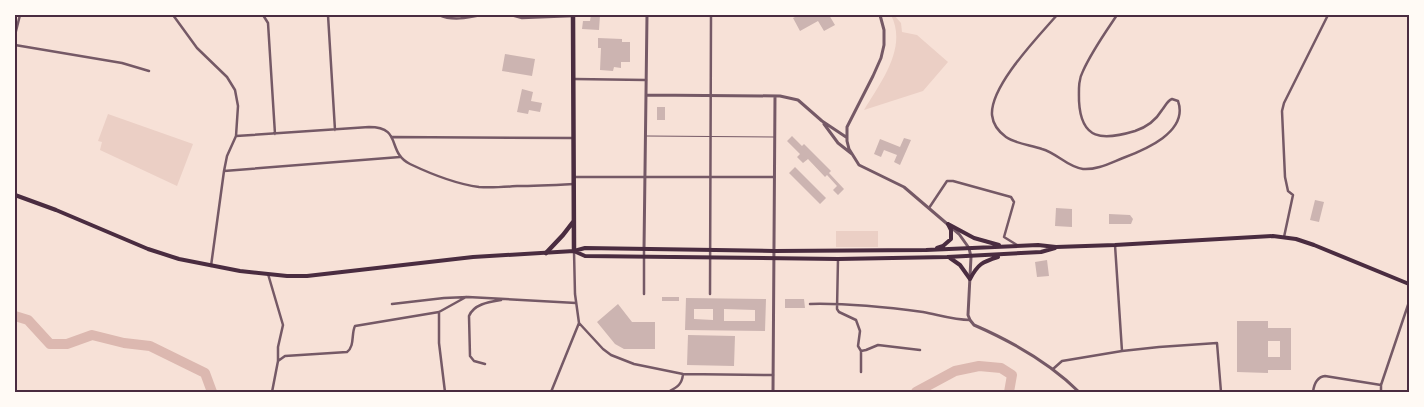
<svg xmlns="http://www.w3.org/2000/svg" width="1424" height="407" font-family="'Public Sans',sans-serif">
	<style>
		.green { fill: #ebcfc5 }
		.lines { fill: none; stroke-linecap: round; stroke-linejoin: round }
		.river { stroke: #dcb8b0; stroke-width: 10 }
		.building { fill: #ccb4b1; fill-rule: evenodd }
		.service { stroke: #755966; stroke-width: 1 }
		.minor { stroke: #755966; stroke-width: 2.5 }
		.tertiary { stroke: #755966; stroke-width: 3 }
		.primary { stroke: #4a2c40; stroke-width: 4 }
		.trunk { stroke: #4a2c40; stroke-width: 4.5 }
		.neatline { fill: none; stroke: #4a2c40; stroke-width: 2 }
	</style>
	<rect width="100%" height="100%" fill="#f7e1d7"/>
	<path class="green" d="M891 15H894L901 23 902 32 917 35 948 62 923 91 864 110C880 83 908 48 891 15Z
		M108 114 193 144 177 186 100 150 102 142 98 141Z
		M836 231H878V247H836Z"/>
	<g class="lines">
		<path class="river" d="M15 316 28 320 50 344H67L92 335 124 343 150 346 205 373 212 392
			M916 392 955 371 979 366 1001 368 1012 375 1009 392"/>
	</g>
	<path class="building" d="M591 15H600L599 30 582 29 583 21H590Z
		M799 15H829L835 25 824 31 818 21 800 31 793 18Z
		M598 38 622 39V42H630V62H621V68L614 67 613 71 600 70 601 48H598Z
		M505 54 535 59 532 76 502 71Z
		M522 89 533 92 531 101 542 103 540 112 529 110 528 114 517 112Z
		M657 107H665V120H657Z
		M792 136 802 146 804 144 831 171 829 173 844 189 838 195 833 190 837 186 827 175 825 177 808 159 803 163 797 157 800 154 787 141Z
		M904 138 911 140 900 165 894 162 897 155 884 150 881 157 874 154 880 139 900 147Z
		M795 167 826 198 820 204 789 173Z
		M1315 200 1324 202 1319 222 1310 220Z
		M1056 208 1072 209V227L1055 226Z
		M1109 214 1130 215 1133 219 1131 224H1109Z
		M1047 260 1049 276 1037 277 1035 262Z
		M662 297H679V301H662Z
		M686 298 766 299 765 331 685 330ZM694 309H713V320L694 319ZM724 309 755 310V321H724Z
		M785 299H804L805 308H785Z
		M618 304 632 322H655V349H624L615 344 597 322Z
		M1237 321H1268V328H1291V370H1268V373L1237 372ZM1268 341H1280V357H1268Z
		M688 335 735 336 734 366 687 365Z"/>
	<g class="lines">
		<path class="service" d="M645 136 774 137"/>
		<path class="minor" d="M173 15 197 48 227 77 235 90 238 106 236 136 227 156 224 171 211 266
			M263 15 268 23 275 134
			M328 15 335 130
			M439 15C452 21 467 18 481 15
			M511 15 522 18 573 16
			M1057 15C1038 37 990 86 992 115 993 124 999 132 1006 137 1016 144 1031 145 1042 149 1057 153 1067 167 1083 169 1097 170 1110 163 1123 158 1144 150 1189 132 1178 101L1172 99C1167 101 1166 105 1162 110 1156 120 1147 127 1135 131 1102 141 1081 140 1079 101 1079 91 1078 80 1083 71 1092 51 1105 33 1117 15
			M15 35 20 15
			M15 45 122 63 149 71
			M574 79 646 80
			M236 136 369 127C403 127 386 152 410 164 431 174 456 184 479 187 491 188 504 187 517 186 536 186 555 185 574 184
			M392 137 573 138
			M224 171 400 157
			M574 177H774
			M929 208 947 181H953L1011 197 1014 202 1004 237 1017 245
			M1284 237 1293 195 1288 191 1285 177 1282 111 1284 103 1328 15
			M1115 245 1122 351
			M644 249V294
			M574 251 575 294 579 323 603 349 611 355 634 364 683 374 773 375
			M838 259 837 309 839 312 856 320 860 331 858 346 861 351 866 350 878 345 920 350
			M268 274 283 325 278 347V361
			M710 294 711 15
			M392 304 444 298 468 297 576 303
			M810 304C848 303 885 307 923 312 939 315 954 320 970 320
			M485 364 474 361 470 356 469 316C474 304 489 302 501 300
			M1053 369 1062 361 1122 351 1159 347 1217 343 1221 392
			M861 372V351
			M272 392 278 361 285 356 347 352C355 346 351 334 355 326L439 312
			M445 392 439 343V312L466 297
			M551 392 579 323
			M668 392C677 387 682 385 683 374
			M1313 392C1314 384 1317 377 1325 376L1381 385
			M1381 392V385L1409 302"/>
		<path class="tertiary" d="M880 15 884 30V45L881 58 873 76 847 127V141L849 149 859 165 904 187 959 234 969 248 971 257 968 315 970 320 974 325C1013 342 1049 362 1079 392
			M646 95 780 96 798 100 822 121 846 137
			M824 124 838 143 852 154
			M644 249 647 15
			M773 392 775 96"/>
		<path class="primary" d="M15 195 56 210 148 249 179 259 240 271 287 276H307L473 257 574 251 585 248 774 251 926 250 1038 245 1056 247 1115 245 1273 236 1296 239 1314 245 1409 284
			M948 224 974 238 999 245
			M937 248 943 246 951 239V230L948 224
			M574 251 585 256 838 259 947 257 1041 252 1055 248
			M950 258 960 265 970 279
			M970 279C978 264 982 262 998 257"/>
		<path class="trunk" d="M573 15 574 251
			M546 253 563 235 573 222"/>
	</g>
	<rect width="1424" height="407" fill="none" stroke="#fffaf5" stroke-width="32"/>
	<rect x="16" y="16" width="1392" height="375" class="neatline"/>
</svg>
